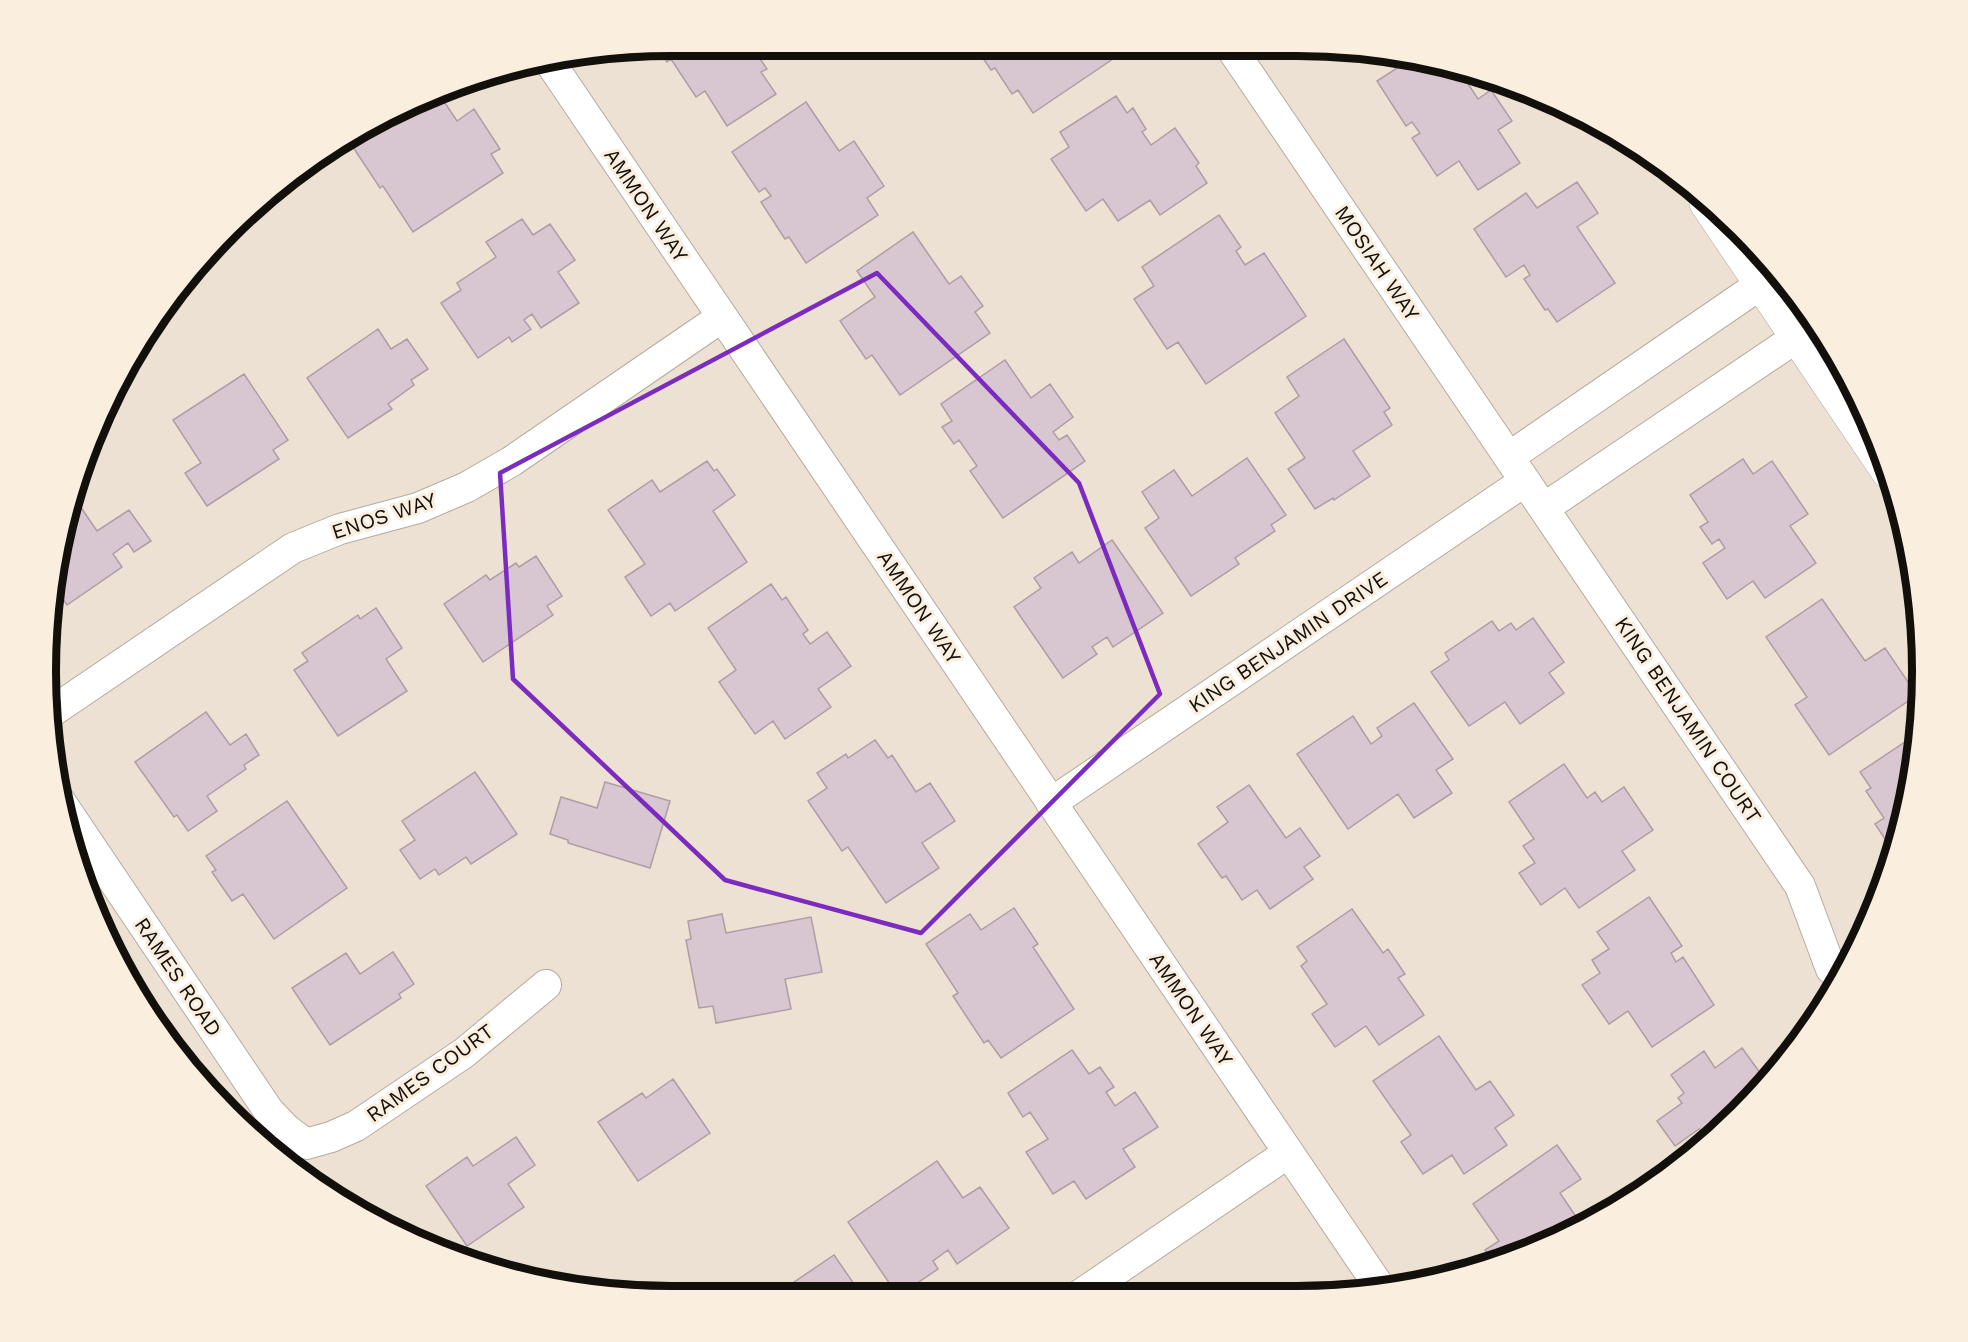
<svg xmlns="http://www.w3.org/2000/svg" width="1968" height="1342" font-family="'Work Sans',sans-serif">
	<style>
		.building { fill: #d8c7d1; stroke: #ad9da6; stroke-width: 1.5 }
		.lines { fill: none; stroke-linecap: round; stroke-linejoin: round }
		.street-casing { stroke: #b6ab9d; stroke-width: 32 }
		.secondary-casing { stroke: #b6ab9d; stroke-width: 34 }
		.street { stroke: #fff; stroke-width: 30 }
		.secondary { stroke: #fff; stroke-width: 33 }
		.marked { fill: none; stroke: #7b2cbf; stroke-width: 4.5; stroke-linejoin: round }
		.labels { text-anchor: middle; stroke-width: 6; stroke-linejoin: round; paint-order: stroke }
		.street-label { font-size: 21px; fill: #130f0a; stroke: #faeedf }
		.rim { fill: none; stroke: #130f0a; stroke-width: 8 }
	</style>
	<rect width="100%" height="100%" fill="#ece1d2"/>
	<path class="building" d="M671 45H763L754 50 767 69 761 72 776 94 727 126 705 91 696 97 671 59 667 62 657 47Z
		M974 45H1123L1126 50 1033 113 1018 90 1012 94 995 68 991 70Z
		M1414 57 1457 67 1478 99 1491 90 1512 121 1498 130 1520 163 1478 190 1459 161 1437 176 1412 138 1420 133 1412 122 1406 126 1377 81Z
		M437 91 457 121 474 109 500 149 491 154 503 173 413 232 383 186 380 188 347 138Z
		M1116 96 1127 113 1133 108 1146 129 1142 132 1151 145 1175 128 1199 163 1196 166 1207 183 1160 215 1150 200 1118 221 1103 199 1086 211 1051 159 1069 147 1060 132Z
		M806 102 839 151 854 141 884 186 867 198 878 215 806 263 789 237 785 239 761 202 771 196 765 188 759 192 732 152Z
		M1577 182 1598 213 1577 227 1615 283 1557 322 1548 309 1545 310 1524 279 1530 275 1524 265 1506 277 1474 229 1526 193 1537 208Z
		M1219 215 1241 247 1236 251 1245 265 1264 253 1306 316 1206 384 1178 342 1167 349 1134 299 1154 286 1142 267Z
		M522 219 533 235 550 224 575 260 558 272 579 303 541 328 532 314 524 320 531 329 512 342 509 337 478 358 441 303 461 290 457 283 496 257 486 242Z
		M913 232 949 284 961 276 983 306 975 312 990 333 900 395 872 355 866 359 840 321 875 297 857 271Z
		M378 329 391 349 407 339 428 369 411 380 414 385 388 404 392 409 348 438 307 378Z
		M1344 339 1390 408 1384 412 1392 425 1353 451 1370 476 1334 500 1333 498 1315 509 1288 469 1305 458 1275 413 1299 396 1287 377Z
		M1005 360 1031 398 1050 384 1073 417 1053 432 1059 440 1067 435 1085 461 1003 518 970 471 977 466 959 440 954 444 942 427 952 421 941 404Z
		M244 374 288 440 273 450 279 459 207 506 185 473 201 463 173 420Z
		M1247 458 1286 515 1271 525 1275 531 1235 558 1239 564 1191 596 1145 528 1159 518 1142 492 1174 470 1192 496Z
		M1743 459 1753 474 1772 461 1808 514 1790 526 1816 563 1765 598 1753 581 1727 599 1703 563 1725 548 1719 539 1712 544 1700 527 1708 522 1690 495Z
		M707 461 714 471 717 469 735 495 713 511 747 562 675 611 670 603 651 616 625 577 645 564 608 510 652 480 660 492Z
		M82 509 97 531 129 510 151 541 134 552 128 543 113 554 122 567 67 605 52 583 70 517Z
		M1112 540 1163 613 1113 647 1107 637 1092 647 1097 654 1063 678 1014 607 1041 588 1034 578 1072 552 1079 563Z
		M536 556 562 596 547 606 553 615 483 662 444 604 486 575 490 580 516 563 519 567Z
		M771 584 782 600 786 597 808 630 803 634 810 644 827 632 851 666 818 689 831 707 785 739 773 721 755 734 719 682 736 670 708 628Z
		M1822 599 1865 661 1885 648 1917 695 1829 755 1795 705 1807 697 1766 637Z
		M376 608 402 648 386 659 407 691 338 736 294 670 308 661 302 653 358 615 360 619Z
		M1533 618 1564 662 1549 673 1564 693 1520 724 1505 702 1469 726 1431 672 1449 660 1445 653 1492 621 1499 631 1511 623 1516 630Z
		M1414 703 1453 759 1436 770 1452 793 1414 818 1398 794 1348 829 1297 754 1353 716 1371 744 1382 736 1377 728Z
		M206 712 230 745 246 734 259 755 244 765 246 769 207 796 217 811 188 831 177 815 174 817 135 762Z
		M1917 734 1911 793 1893 851 1875 824 1884 818 1866 791 1871 788 1860 772Z
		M875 740 888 758 892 755 916 792 930 783 955 821 922 843 939 868 886 903 848 847 842 851 808 801 827 788 817 773 846 754 848 758Z
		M1564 764 1587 798 1595 792 1602 802 1624 787 1653 830 1622 851 1635 870 1579 908 1565 888 1541 905 1519 873 1535 863 1523 846 1534 839 1509 802Z
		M475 772 517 834 471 864 466 857 439 875 435 869 420 879 400 850 415 840 402 821Z
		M605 782 670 801 650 868 568 843V840L550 834 561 797 597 808Z
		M1249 785 1286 838 1300 828 1320 856 1304 867 1313 879 1270 909 1257 890 1242 900 1226 876 1222 878 1198 844 1228 822 1217 807Z
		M287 801 347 888 274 939 243 894 232 901 212 872 216 870 206 856Z
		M1649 897 1682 946 1671 953 1676 962 1683 957 1714 1005 1652 1047 1628 1011 1609 1024 1582 985 1600 973 1592 960 1609 949 1597 932Z
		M1014 908 1038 944 1033 947 1074 1009 1001 1058 988 1040 984 1043 953 996 958 993 926 944 970 914 981 930Z
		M1352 909 1383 953 1388 949 1405 974 1398 978 1424 1015 1379 1045 1366 1026 1335 1047 1312 1014 1327 1004 1301 966 1307 961 1297 947Z
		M722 914 726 933 811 917 822 972 785 979 791 1009 716 1023 713 1006 699 1008 686 940 691 939 688 921Z
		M393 952 414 984 399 994 401 998 330 1045 292 988 346 953 360 974Z
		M1439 1036 1476 1090 1490 1081 1514 1115 1495 1128 1507 1145 1464 1174 1452 1155 1423 1174 1401 1142 1411 1135 1373 1081Z
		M1742 1048 1766 1081 1756 1090 1757 1092 1739 1114 1708 1141 1699 1129 1675 1146 1657 1121 1682 1103 1678 1098 1684 1093 1671 1075 1704 1051 1715 1068Z
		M1072 1050 1089 1074 1100 1067 1114 1087 1106 1092 1115 1106 1135 1092 1158 1127 1123 1149 1135 1167 1086 1199 1074 1181 1053 1194 1026 1152 1048 1139 1030 1112 1023 1117 1008 1093Z
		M673 1079 710 1133 638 1181 598 1122 642 1093 646 1098Z
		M516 1137 535 1165 508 1184 524 1207 467 1246 426 1186 467 1157 473 1166Z
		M1557 1145 1581 1179 1560 1193 1583 1227 1574 1232 1492 1260 1485 1250 1499 1241 1473 1204Z
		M937 1161 963 1198 980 1187 1009 1228 957 1264 948 1250 933 1261 938 1269 898 1296 848 1222Z
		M834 1255 863 1297H772Z"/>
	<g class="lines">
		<defs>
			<path id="street" d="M1229 45 1800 886 1831 969
				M549 61 1381 1289
				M1509 457 1761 284
				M1544 508 1797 337
				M47 715 293 548 340 529 418 508 467 487 512 461 722 317
				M60 801 268 1110 286 1129 306 1144 331 1137 356 1126 464 1053 546 985
				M1051 803 1525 481
				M1077 1297 1288 1153"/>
			<path id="secondary" d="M1706 203 1888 472"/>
		</defs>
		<use href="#street" class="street-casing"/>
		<use href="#secondary" class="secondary-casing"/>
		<use href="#street" class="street"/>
		<use href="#secondary" class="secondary"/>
	</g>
	<path class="marked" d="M877 273 1079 483 1160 694 921 933 725 880 513 679 500 473Z"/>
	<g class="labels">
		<g class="street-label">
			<text transform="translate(646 205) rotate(56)" y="7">AMMON WAY</text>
			<text transform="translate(1377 263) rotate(56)" y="7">MOSIAH WAY</text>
			<text transform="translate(384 516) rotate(-18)" y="7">ENOS WAY</text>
			<text transform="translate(919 607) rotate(56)" y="7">AMMON WAY</text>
			<text transform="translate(1288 642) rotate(-34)" y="7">KING BENJAMIN DRIVE</text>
			<text transform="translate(1688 720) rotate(56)" y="7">KING BENJAMIN COURT</text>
			<text transform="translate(178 977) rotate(56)" y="7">RAMES ROAD</text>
			<text transform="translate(1191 1009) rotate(56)" y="7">AMMON WAY</text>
			<text transform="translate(430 1073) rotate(-36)" y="7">RAMES COURT</text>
		</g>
	</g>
	<path d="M0 0H1968V1342H0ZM671 56H1297A615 615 0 0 1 1912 671V671A615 615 0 0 1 1297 1286H671A615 615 0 0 1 56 671V671A615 615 0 0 1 671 56Z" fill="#faeedf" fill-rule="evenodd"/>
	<path class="rim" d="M671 56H1297A615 615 0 0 1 1912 671V671A615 615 0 0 1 1297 1286H671A615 615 0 0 1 56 671V671A615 615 0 0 1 671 56Z"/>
</svg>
